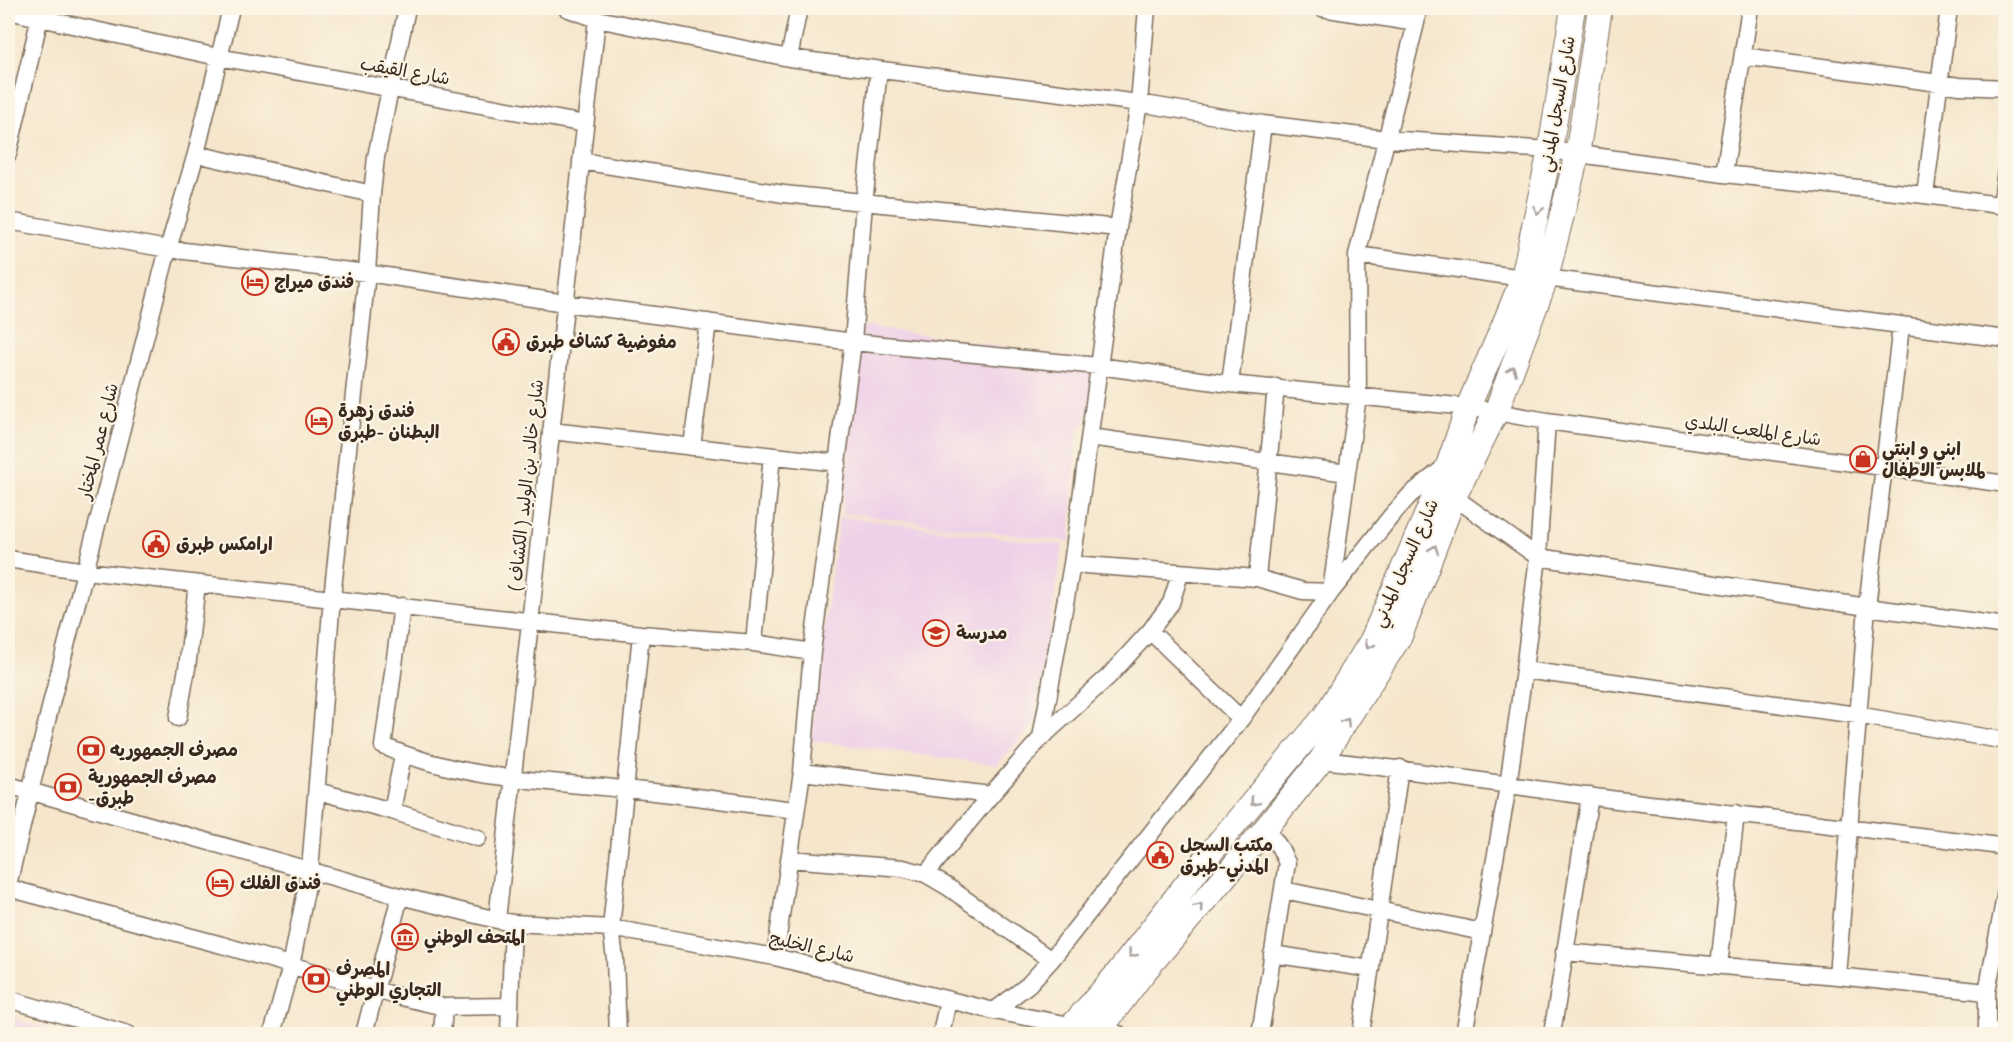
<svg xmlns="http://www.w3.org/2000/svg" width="2013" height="1042" font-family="Delius,'Playpen Sans Arabic',sans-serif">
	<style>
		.built { fill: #eed0e8 }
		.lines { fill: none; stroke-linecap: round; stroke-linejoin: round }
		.street-casing { stroke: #7c6c5b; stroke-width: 19 }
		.secondary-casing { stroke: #7c6c5b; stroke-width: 26 }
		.street { stroke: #fff; stroke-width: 16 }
		.secondary { stroke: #fff; stroke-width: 24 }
		.oneway { stroke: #a79f9a }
		.labels { text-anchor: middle; stroke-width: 4.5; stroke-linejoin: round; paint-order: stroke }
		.street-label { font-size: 18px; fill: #3b2a1e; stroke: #fcf5e5 }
		.poi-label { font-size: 18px; font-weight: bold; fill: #3b2a1e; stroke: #fcf5e5; text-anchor: start }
	</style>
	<rect width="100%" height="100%" fill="#fcf5e5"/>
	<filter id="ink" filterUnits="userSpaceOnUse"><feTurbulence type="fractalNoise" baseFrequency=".0167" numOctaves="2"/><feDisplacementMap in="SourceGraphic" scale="12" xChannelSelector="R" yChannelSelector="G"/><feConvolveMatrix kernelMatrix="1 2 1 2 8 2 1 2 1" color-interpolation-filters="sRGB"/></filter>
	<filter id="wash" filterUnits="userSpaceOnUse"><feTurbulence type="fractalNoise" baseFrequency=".008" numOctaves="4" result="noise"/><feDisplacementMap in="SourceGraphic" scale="24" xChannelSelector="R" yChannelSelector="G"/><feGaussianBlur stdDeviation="1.35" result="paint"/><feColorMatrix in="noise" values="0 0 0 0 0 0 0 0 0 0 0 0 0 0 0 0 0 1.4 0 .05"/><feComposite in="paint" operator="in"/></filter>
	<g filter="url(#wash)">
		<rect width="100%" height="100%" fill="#f5e6cc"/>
		<path class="built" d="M850 324 1113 364 1077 436 1070 542 841 513 849 457Z
			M839 516 1063 545 1035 722 997 765 809 740Z
			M8 1017 52 1031 51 1034H8Z"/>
	</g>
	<g filter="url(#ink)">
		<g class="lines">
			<defs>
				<path id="street" d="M566 8 597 19 789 58 1139 103 1263 124 1386 139 1550 150 1724 174 1925 195 2006 206
					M1322 8 1416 23
					M8 11 218 57 585 124
					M1743 56 1960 86 2006 88
					M789 58 799 8
					M8 154 42 8
					M196 154 372 194
					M581 161 784 194 1118 228
					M1724 174 1750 8
					M1925 195 1949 8
					M2001 206 2006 170
					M8 221 168 249 367 273 565 303 853 342 1098 366 1230 384 1468 407 1547 421 2006 484
					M1357 255 1523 278
					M1546 278 2006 339
					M1230 384 1263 124
					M551 431 838 463
					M1090 437 1347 473 1358 396 1357 255 1416 23 1418 8
					M692 447 708 322
					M1454 497 1538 557 1867 607 2006 626
					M8 559 85 571 641 634 754 643 812 652
					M1072 564 1257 578 1303 591 1331 592 1347 473
					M1257 578 1276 387
					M402 606 383 746C463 780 539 780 624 789 681 794 739 803 796 810
					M1150 631 1241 719
					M754 643 772 456
					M1524 670 1857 715 2006 741
					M178 718 187 668 197 584
					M1041 738 1072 564 1118 228 1139 103 1147 8
					M1321 760C1410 769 1498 784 1586 796 1726 814 1866 828 2006 847
					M802 772 991 795
					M8 785 400 896 497 920 513 923 611 928 775 957 994 1011 1119 1034
					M317 791 392 811 403 755
					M392 811 478 838
					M789 859 903 868 926 874 948 887 1051 960
					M926 874 991 795 1041 738 1109 676 1150 631 1171 603 1180 574
					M8 885 52 700 168 249 196 154 231 8
					M8 888 222 945 393 995 444 1007 509 1006
					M1284 890 1482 932
					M497 920 597 19
					M1564 952 1837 976 1987 992
					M1272 954 1371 969
					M775 957 802 772 812 652 853 342 864 203 879 70
					M1719 966 1736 813
					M1837 976 1867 607 1901 326
					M8 999 128 1034
					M994 1011 1028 985 1051 960 1241 719 1331 592 1392 515 1410 495 1446 466
					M1988 1031 2006 1034
					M272 1034 291 966 310 870 332 598 367 273 372 194 376 157 407 8
					M364 1034 400 896
					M442 1034 444 1007
					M509 1034 513 923
					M618 1034 615 959 611 928 641 634
					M941 1034 948 1000
					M1260 1034 1287 863 1280 848 1266 828
					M1361 1034 1400 768
					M1464 1034 1508 786 1524 670 1538 557 1547 421
					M1552 1034 1590 796
					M1987 1034V992L2006 891"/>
				<path id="secondary" d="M1065 1034 1117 974 1211 852 1325 716 1372 640 1449 463 1468 407 1503 327 1523 278 1550 150 1573 8
					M1097 1034 1143 973 1266 828 1321 760 1400 636 1454 497 1496 412 1546 278 1577 155 1600 8"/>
			</defs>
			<use href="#street" class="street-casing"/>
			<use href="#secondary" class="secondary-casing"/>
			<use href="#street" class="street"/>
			<use href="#secondary" class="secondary"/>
		</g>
		<defs><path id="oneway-chevron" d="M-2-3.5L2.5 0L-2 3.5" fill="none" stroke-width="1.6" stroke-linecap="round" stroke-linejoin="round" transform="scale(1.5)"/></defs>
		<g class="oneway">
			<use href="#oneway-chevron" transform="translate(1538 210) rotate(102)"/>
			<use href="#oneway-chevron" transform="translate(1512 370) rotate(-69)"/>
			<use href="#oneway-chevron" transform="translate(1434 549) rotate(-69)"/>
			<use href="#oneway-chevron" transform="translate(1369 645) rotate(118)"/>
			<use href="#oneway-chevron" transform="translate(1346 722) rotate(-56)"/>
			<use href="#oneway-chevron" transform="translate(1254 802) rotate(130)"/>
			<use href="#oneway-chevron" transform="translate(1199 907) rotate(-50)"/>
			<use href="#oneway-chevron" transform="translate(1132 954) rotate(128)"/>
		</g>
	</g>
	<defs>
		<symbol id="hotel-ring" viewBox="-11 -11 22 22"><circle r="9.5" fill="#fcf5e5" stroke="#c8321e" stroke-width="1.5"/><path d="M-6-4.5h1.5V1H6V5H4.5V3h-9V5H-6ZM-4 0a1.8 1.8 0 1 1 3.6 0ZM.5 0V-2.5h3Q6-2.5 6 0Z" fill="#c8321e"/></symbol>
		<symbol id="civic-ring" viewBox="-11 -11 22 22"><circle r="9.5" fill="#fcf5e5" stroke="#c8321e" stroke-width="1.5"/><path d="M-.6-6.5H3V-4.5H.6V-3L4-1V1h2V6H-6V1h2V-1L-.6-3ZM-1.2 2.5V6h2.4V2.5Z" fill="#c8321e"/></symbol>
		<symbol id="shop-ring" viewBox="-11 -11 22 22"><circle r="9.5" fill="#fcf5e5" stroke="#c8321e" stroke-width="1.5"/><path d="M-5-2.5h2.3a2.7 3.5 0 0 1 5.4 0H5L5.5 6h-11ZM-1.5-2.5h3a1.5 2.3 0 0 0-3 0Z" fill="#c8321e"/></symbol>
		<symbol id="school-ring" viewBox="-11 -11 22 22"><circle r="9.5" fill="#fcf5e5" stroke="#c8321e" stroke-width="1.5"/><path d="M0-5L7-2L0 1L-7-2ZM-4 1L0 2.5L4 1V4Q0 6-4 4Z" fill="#c8321e"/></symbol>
		<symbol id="bank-ring" viewBox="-11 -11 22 22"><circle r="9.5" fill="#fcf5e5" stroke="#c8321e" stroke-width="1.5"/><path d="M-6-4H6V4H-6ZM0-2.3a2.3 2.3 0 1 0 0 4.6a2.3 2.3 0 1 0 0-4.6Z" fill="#c8321e"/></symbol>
		<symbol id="museum-ring" viewBox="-11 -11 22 22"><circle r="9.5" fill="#fcf5e5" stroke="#c8321e" stroke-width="1.5"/><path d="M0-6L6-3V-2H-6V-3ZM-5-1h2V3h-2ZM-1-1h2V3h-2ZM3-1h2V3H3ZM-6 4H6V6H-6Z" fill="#c8321e"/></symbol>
	</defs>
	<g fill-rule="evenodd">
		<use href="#hotel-ring" x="240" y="267" width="30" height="30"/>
		<use href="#civic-ring" x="491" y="327" width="30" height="30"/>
		<use href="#hotel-ring" x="304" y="406" width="30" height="30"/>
		<use href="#shop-ring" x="1848" y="444" width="30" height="30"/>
		<use href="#civic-ring" x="141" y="529" width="30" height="30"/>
		<use href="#school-ring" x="921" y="618" width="30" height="30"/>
		<use href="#bank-ring" x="76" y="735" width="30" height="30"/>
		<use href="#bank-ring" x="53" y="772" width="30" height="30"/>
		<use href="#civic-ring" x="1145" y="840" width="30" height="30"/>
		<use href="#hotel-ring" x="205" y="868" width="30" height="30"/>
		<use href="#museum-ring" x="390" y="922" width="30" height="30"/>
		<use href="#bank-ring" x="301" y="964" width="30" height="30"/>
	</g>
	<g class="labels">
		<g class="street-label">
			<text transform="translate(405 71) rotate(10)" y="6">شارع القيقب</text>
			<text transform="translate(1557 104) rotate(-80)" y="6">شارع السجل المدني</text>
			<text transform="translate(1753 430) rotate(8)" y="6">شارع الملعب البلدي</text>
			<text transform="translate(98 441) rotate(-76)" y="6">شارع عمر المختار</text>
			<text transform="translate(526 485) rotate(-84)" y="6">شارع خالد بن الوليد ( الكشاف )</text>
			<text transform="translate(1405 563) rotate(-66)" y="6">شارع السجل المدني</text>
			<text transform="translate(812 947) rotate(13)" y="6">شارع الخليج</text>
		</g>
		<g class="poi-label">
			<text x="274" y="288">فندق ميراج</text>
			<text x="526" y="348">مفوضية كشاف طبرق</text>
			<text x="338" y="417">فندق زهرة<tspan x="338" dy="21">البطنان -طبرق</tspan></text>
			<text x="1882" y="455">ابني و ابنتي<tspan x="1882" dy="21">لملابس الاطفال</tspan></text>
			<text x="176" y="550">ارامكس طبرق</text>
			<text x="956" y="639">مدرسة</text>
			<text x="110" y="756">مصرف الجمهوريه</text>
			<text x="88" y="783">مصرف الجمهورية<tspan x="88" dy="21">-طبرق</tspan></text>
			<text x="1180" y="851">مكتب السجل<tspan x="1180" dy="21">المدني-طبرق</tspan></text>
			<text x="240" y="889">فندق الفلك</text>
			<text x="424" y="943">المتحف الوطني</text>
			<text x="336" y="975">المصرف<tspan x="336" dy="21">التجاري الوطني</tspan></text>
		</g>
	</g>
	<rect width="2013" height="1042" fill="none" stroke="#fcf5e5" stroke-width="30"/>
</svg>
